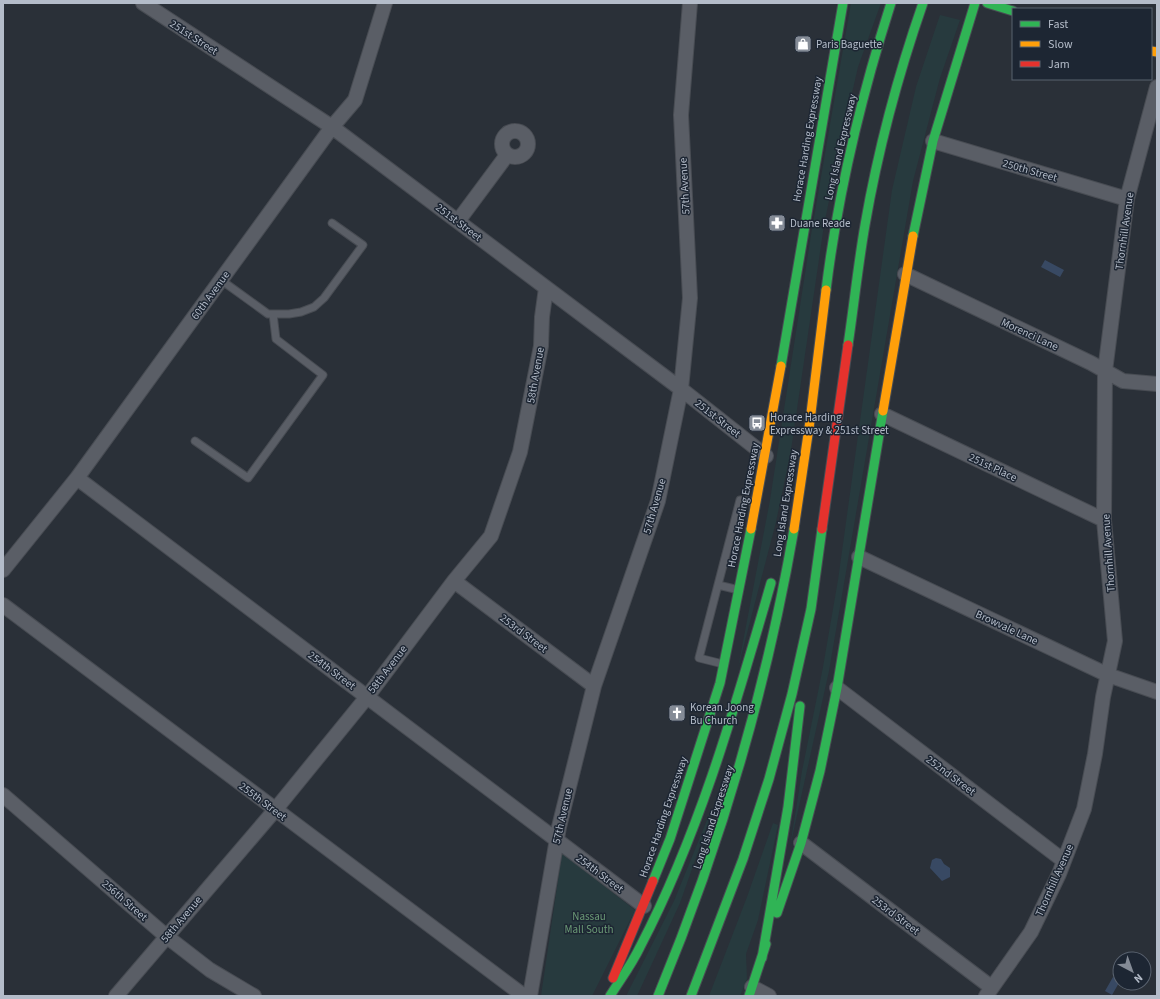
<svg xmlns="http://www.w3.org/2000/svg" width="1160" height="999" font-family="'Source Sans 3',sans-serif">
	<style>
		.green { fill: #273a3e }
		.water { fill: #384963 }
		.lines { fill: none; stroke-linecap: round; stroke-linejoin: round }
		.lane-casing { stroke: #484c53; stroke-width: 9 }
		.street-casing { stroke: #484c53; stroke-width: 16 }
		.fast-casing { stroke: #484c53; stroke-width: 11 }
		.slow-casing { stroke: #484c53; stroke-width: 11 }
		.jam-casing { stroke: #484c53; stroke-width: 11 }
		.lane { stroke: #5a5e66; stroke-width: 7 }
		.street { stroke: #5a5e66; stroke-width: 14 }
		.fast { stroke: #30b455; stroke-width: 9 }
		.slow { stroke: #ff9f0a; stroke-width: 9 }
		.jam { stroke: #e5322d; stroke-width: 9 }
		.labels { text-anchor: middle; stroke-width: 3; stroke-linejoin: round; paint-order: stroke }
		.street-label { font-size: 11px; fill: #b4bcc9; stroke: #1d2633 }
		.poi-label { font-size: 11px; fill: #b4bcc9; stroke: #1d2633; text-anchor: start }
		.park-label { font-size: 11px; fill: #6b9a76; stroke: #1d2633 }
	</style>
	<rect width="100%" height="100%" fill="#2a3038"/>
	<path class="green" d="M851 3H881L858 67 846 119 824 225 791 450 776 522 738 668 770 500 811 235Z
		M940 15 960 20 940 78 913 181 829 671 790 847 802 771 823 667 838 580 892 190 916 87Z
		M709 815H711L680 903 637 996H626L674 901Z
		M773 823 778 825 758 920 746 954 747 979 740 996H709L747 897Z
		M562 853 635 910 592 996H541Z"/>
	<path class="water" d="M1045 260 1064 270 1060 277 1041 267Z
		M936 858 941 859 944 864 950 868V877L942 881 930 868 932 860Z
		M1113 977 1120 981 1112 995 1105 991Z"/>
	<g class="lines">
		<defs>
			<path id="lane" d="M221 280 268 314H289L301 312 314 307 324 298 363 245 332 223
				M195 441 248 478 323 375 276 339 273 314
				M718 585 739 590
				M723 664 699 658 740 500 755 502"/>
			<path id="street" d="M143 3 332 127 681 389 766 456
				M502 144a13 13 0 1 1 26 0a13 13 0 1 1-26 0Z
				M933 141 1127 199
				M458 221 507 155
				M905 274 1091 363 1123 381 1157 384
				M882 414 1104 520
				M77 478 644 906
				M859 557 1108 675 1157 692
				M3 570 77 478 332 127 355 100 385 3
				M454 581 594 686
				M3 605 524 996
				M837 688 1064 861
				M3 795 166 936 210 970 254 996
				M801 843 991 987
				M752 987 769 996
				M116 996 275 810 367 697 454 581 491 536 520 452 541 346 542 317 546 288
				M530 996 559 827 594 686 658 501 681 389 690 298 681 115 690 3
				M986 996 1031 932 1059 874 1084 809 1095 754 1103 697 1115 641 1104 520 1105 371 1127 199 1157 87"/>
			<path id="fast" d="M987 3 1013 11
				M913 236 933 141 975 3
				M826 290C838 192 861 97 891 3
				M848 345C854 305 858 265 865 225 878 150 898 75 923 3
				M781 366 843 3
				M653 881 670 839 720 683 751 529
				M777 913 801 843 820 771 837 688 883 411
				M762 958 788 807 800 706
				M610 996C620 980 632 964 640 947 700 832 735 707 771 583
				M658 996C721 844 766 691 794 529
				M691 996 743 859 769 779 792 694 811 609 822 529
				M749 996 766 944"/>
			<path id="slow" d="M1151 51 1157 52
				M883 411 913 236
				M751 529 781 366
				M794 529 810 421 826 290"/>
			<path id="jam" d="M822 529 848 345
				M613 978 653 881"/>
		</defs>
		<use href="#lane" class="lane-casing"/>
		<use href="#street" class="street-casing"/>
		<use href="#fast" class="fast-casing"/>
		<use href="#slow" class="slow-casing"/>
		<use href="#jam" class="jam-casing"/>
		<use href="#lane" class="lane"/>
		<use href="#street" class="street"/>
		<use href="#fast" class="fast"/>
		<use href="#slow" class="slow"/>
		<use href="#jam" class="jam"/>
	</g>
	<defs>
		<symbol id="shop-square" viewBox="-11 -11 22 22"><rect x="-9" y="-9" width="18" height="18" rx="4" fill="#848b96" stroke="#1d2633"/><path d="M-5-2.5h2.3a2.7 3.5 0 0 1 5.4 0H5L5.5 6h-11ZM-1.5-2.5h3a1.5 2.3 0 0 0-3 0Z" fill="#fff"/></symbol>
		<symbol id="pharmacy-square" viewBox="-11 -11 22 22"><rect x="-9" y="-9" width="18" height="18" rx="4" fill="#848b96" stroke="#1d2633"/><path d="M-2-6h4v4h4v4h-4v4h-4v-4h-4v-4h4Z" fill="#fff"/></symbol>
		<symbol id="bus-square" viewBox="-11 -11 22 22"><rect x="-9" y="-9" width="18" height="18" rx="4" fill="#848b96" stroke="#1d2633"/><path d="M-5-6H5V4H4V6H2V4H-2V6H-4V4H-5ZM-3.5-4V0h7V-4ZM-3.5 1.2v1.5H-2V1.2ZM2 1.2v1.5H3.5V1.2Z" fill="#fff"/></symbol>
		<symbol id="church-square" viewBox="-11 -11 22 22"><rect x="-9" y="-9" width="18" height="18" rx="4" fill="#848b96" stroke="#1d2633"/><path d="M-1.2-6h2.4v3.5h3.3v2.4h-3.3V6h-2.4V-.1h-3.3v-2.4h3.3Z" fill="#fff"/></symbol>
	</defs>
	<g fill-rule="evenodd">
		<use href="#shop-square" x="793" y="34" width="20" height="20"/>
		<use href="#pharmacy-square" x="767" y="213" width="20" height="20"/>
		<use href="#bus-square" x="747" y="413" width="20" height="20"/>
		<use href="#church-square" x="667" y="703" width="20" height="20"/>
	</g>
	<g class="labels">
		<g class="street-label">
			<text transform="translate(194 37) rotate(33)" y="4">251st Street</text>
			<text transform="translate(807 139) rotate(-80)" y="4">Horace Harding Expressway</text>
			<text transform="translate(840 147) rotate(-77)" y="4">Long Island Expressway</text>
			<text transform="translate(1030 170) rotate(16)" y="4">250th Street</text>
			<text transform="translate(684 186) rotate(-93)" y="4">57th Avenue</text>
			<text transform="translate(459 222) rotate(37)" y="4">251st Street</text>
			<text transform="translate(1124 231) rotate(-82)" y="4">Thornhill Avenue</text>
			<text transform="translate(210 295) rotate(-54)" y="4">60th Avenue</text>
			<text transform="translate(1030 334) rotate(25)" y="4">Morenci Lane</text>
			<text transform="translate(535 375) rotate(-80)" y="4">58th Avenue</text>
			<text transform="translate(718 418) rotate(38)" y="4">251st Street</text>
			<text transform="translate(993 467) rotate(25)" y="4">251st Place</text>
			<text transform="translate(785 503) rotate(-81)" y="4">Long Island Expressway</text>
			<text transform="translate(743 505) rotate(-79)" y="4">Horace Harding Expressway</text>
			<text transform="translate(654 506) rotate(-74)" y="4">57th Avenue</text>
			<text transform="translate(1108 553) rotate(-94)" y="4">Thornhill Avenue</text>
			<text transform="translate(1007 627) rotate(25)" y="4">Browvale Lane</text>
			<text transform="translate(524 633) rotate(37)" y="4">253rd Street</text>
			<text transform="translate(387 669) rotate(-53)" y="4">58th Avenue</text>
			<text transform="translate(332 670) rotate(37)" y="4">254th Street</text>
			<text transform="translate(951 775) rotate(37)" y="4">252nd Street</text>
			<text transform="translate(263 801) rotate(37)" y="4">255th Street</text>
			<text transform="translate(562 816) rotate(-77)" y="4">57th Avenue</text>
			<text transform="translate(663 817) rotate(-71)" y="4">Horace Harding Expressway</text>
			<text transform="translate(713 817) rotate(-72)" y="4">Long Island Expressway</text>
			<text transform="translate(600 873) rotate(37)" y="4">254th Street</text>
			<text transform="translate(1054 880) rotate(-66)" y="4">Thornhill Avenue</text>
			<text transform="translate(125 900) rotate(41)" y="4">256th Street</text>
			<text transform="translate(896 915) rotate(37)" y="4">253rd Street</text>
			<text transform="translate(181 919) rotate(-50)" y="4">58th Avenue</text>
		</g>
		<g class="poi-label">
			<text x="816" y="48">Paris Baguette</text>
			<text x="790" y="227">Duane Reade</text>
			<text x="770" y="421">Horace Harding<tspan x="770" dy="13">Expressway &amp; 251st Street</tspan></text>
			<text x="690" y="711">Korean Joong<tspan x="690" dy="13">Bu Church</tspan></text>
		</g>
		<g class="park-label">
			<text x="589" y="920">Nassau<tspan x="589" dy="13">Mall South</tspan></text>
		</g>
	</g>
	<rect width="1160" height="999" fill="none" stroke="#b4bcc9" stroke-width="8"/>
	<rect x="1012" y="8" width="140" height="72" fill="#1d2633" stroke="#59626f"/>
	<rect x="1020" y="21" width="20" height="6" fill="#30b455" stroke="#59626f"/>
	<text x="1048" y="28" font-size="12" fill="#b4bcc9">Fast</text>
	<rect x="1020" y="41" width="20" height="6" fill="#ff9f0a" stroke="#59626f"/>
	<text x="1048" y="48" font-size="12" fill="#b4bcc9">Slow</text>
	<rect x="1020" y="61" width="20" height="6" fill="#e5322d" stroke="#59626f"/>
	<text x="1048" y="68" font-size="12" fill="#b4bcc9">Jam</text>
	<g transform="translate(1132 971) rotate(139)"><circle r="19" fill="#1d2633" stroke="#59626f"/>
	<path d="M0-3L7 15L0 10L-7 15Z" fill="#848b96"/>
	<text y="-6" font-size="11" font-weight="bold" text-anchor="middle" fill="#b4bcc9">N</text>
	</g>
</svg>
